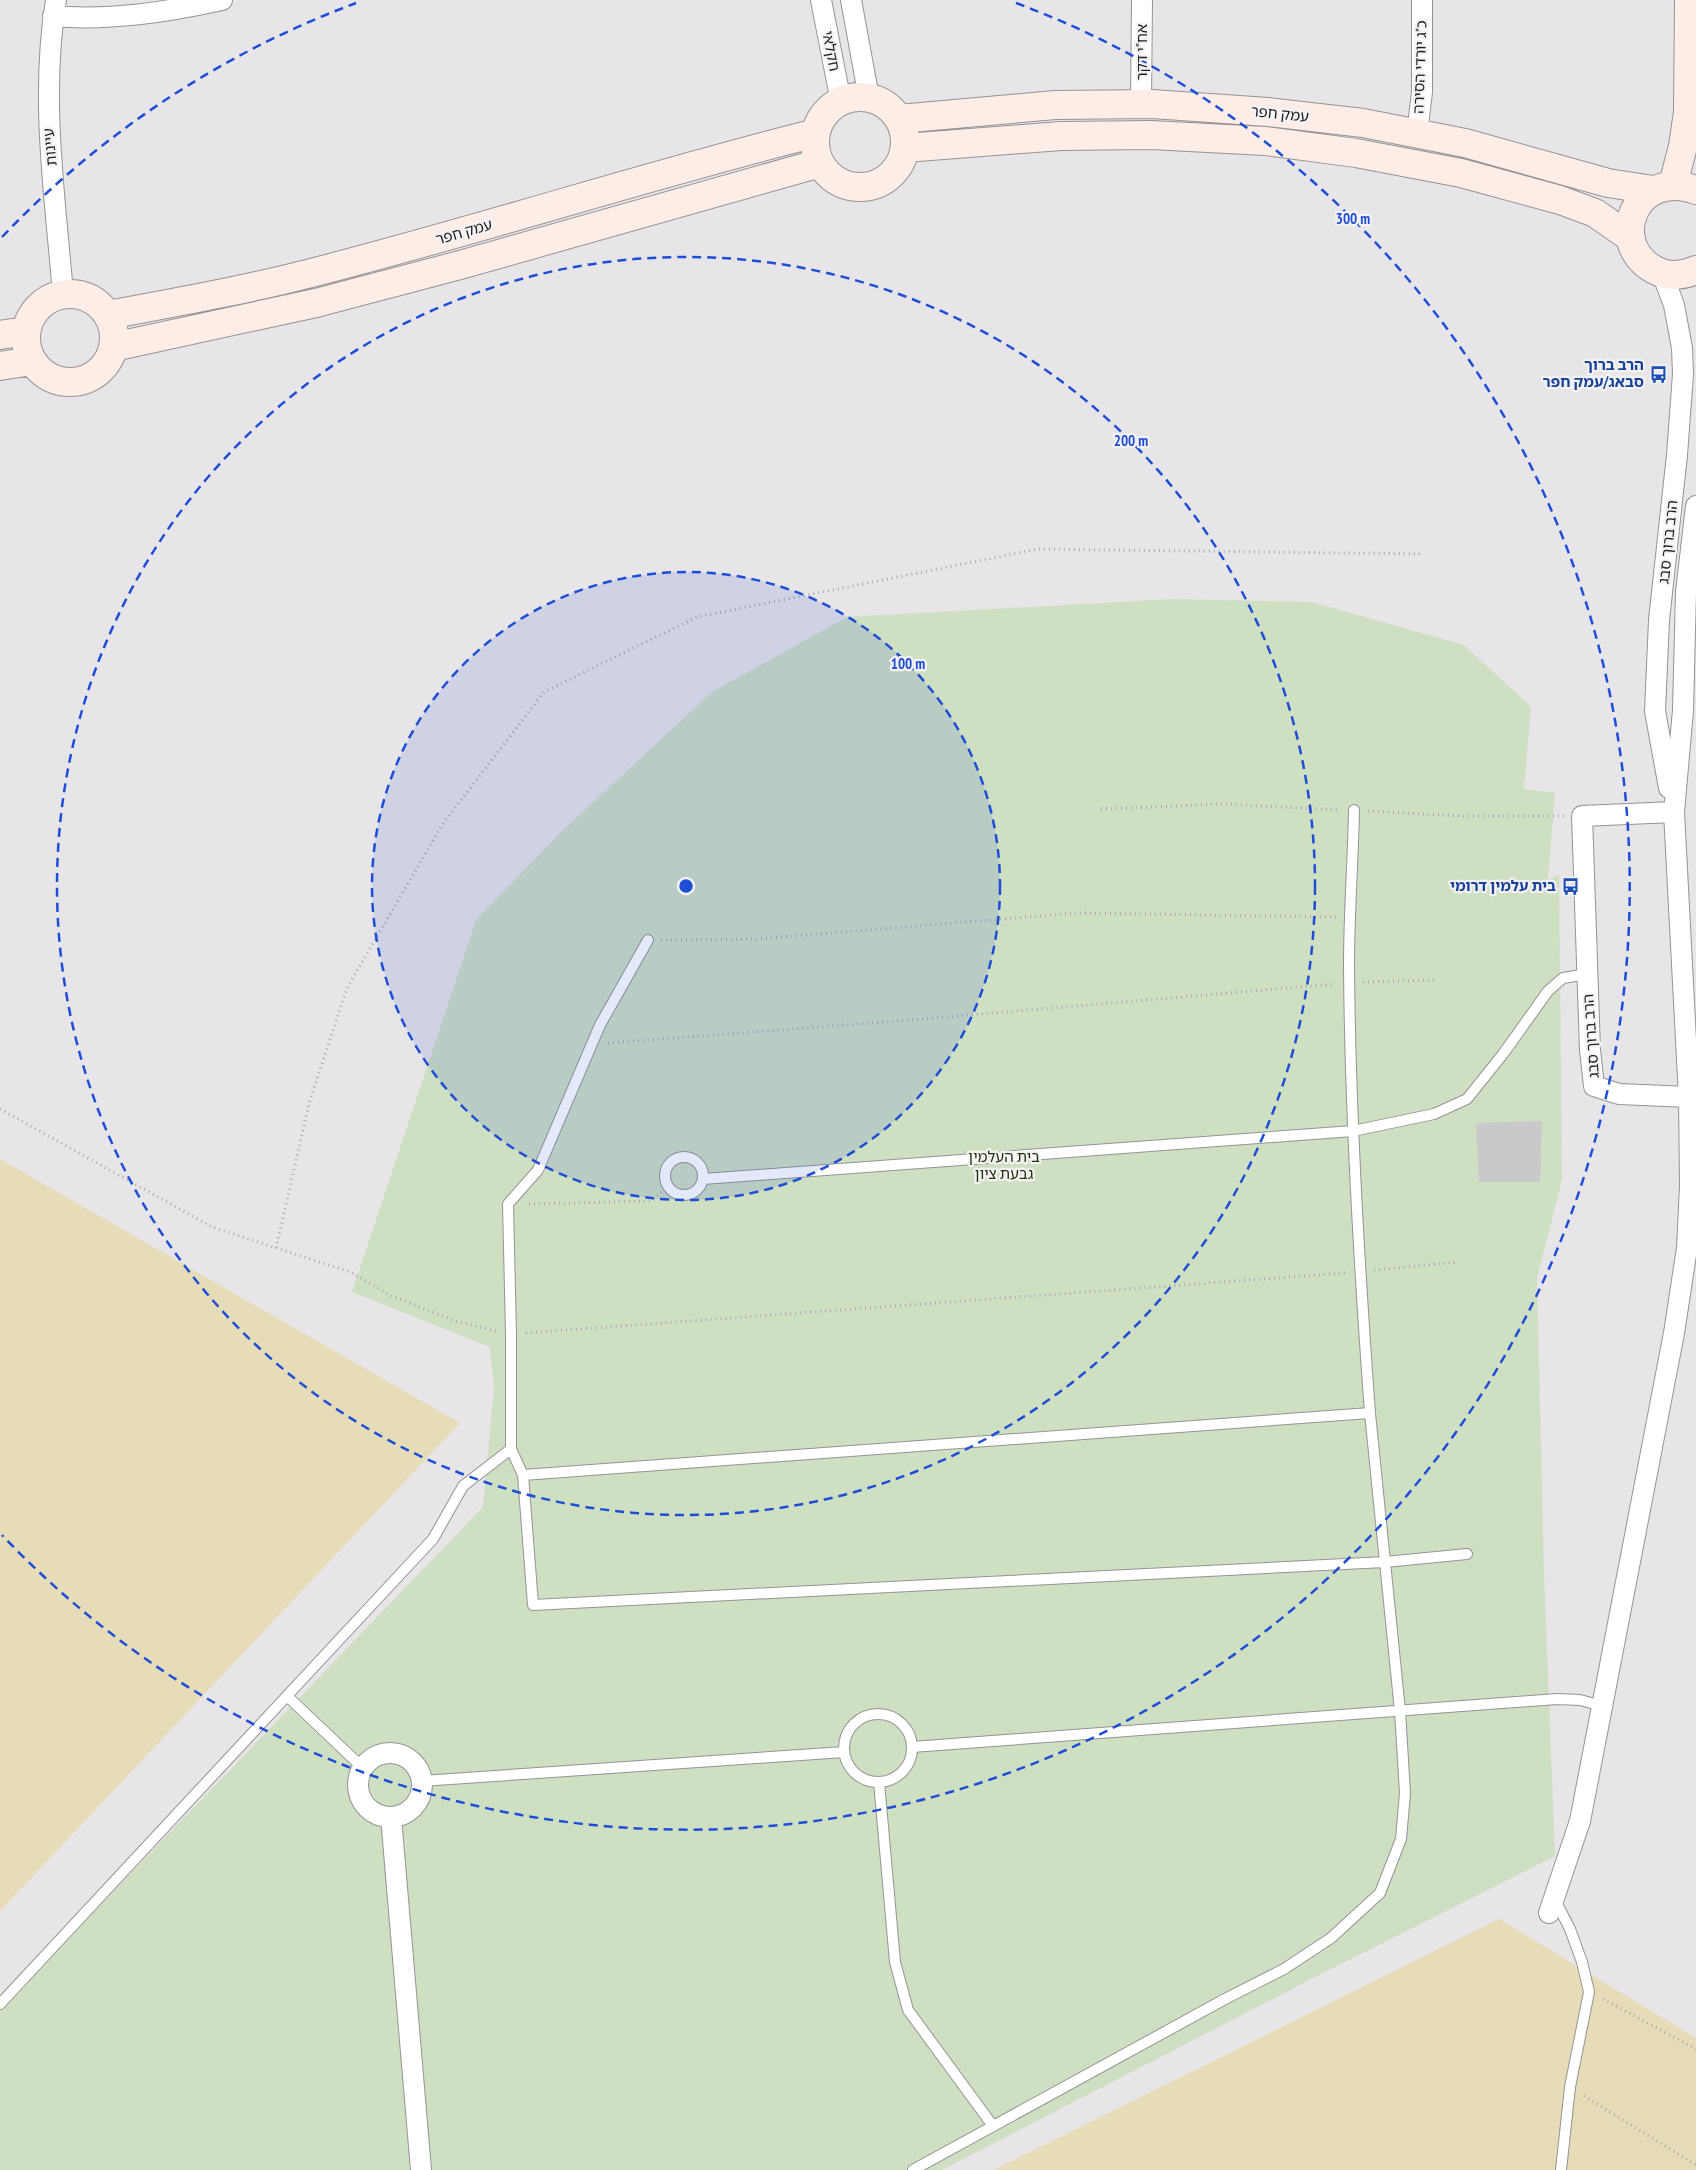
<svg xmlns="http://www.w3.org/2000/svg" width="1696" height="2170" font-family="'PT Sans Narrow','Noto Sans Hebrew',sans-serif">
	<style>
		.green { fill: #cedfc2 }
		.sand { fill: #e6dcb7 }
		.building { fill: #c9c9cc }
		.lines { fill: none; stroke-linecap: round; stroke-linejoin: round }
		.lane-casing { stroke: #949395; stroke-width: 12 }
		.street-casing { stroke: #949395; stroke-width: 22 }
		.secondary-casing { stroke: #949395; stroke-width: 30 }
		.path { stroke: #aaa8aa; stroke-width: 3; stroke-dasharray: 1 4; stroke-linecap: butt }
		.lane { stroke: #fff; stroke-width: 10 }
		.street { stroke: #fff; stroke-width: 20 }
		.secondary { stroke: #fcede7; stroke-width: 28 }
		.ring { fill: none; stroke: #1d4ed8; stroke-width: 2.5; stroke-dasharray: 9 6 }
		.labels { text-anchor: middle; stroke-width: 4.5; stroke-linejoin: round; paint-order: stroke }
		.street-label { font-size: 15px; fill: #222122; stroke: #f4f2f5 }
		.transit-label { font-size: 15px; font-weight: bold; fill: #164399; stroke: #f4f2f5; text-anchor: end }
		.park-label { font-size: 15px; fill: #1c3306; stroke: #f4f2f5 }
		.centre { fill: #1d4ed8; stroke: #f4f2f5; stroke-width: 2.5 }
		.ring-label { font-size: 15px; text-anchor: middle; font-weight: bold; fill: #1d4ed8; stroke: #f4f2f5; stroke-width: 4.5; stroke-linejoin: round; paint-order: stroke }
	</style>
	<rect width="100%" height="100%" fill="#e7e5e8"/>
	<path class="green" d="M1173 599 1312 602 1464 645 1531 707 1524 789 1555 793 1548 880 1559 874 1562 1180 1537 1278 1544 1572 1555 1856 1323 1973 942 2170H0V2009L483 1507 494 1388 490 1347 352 1292 476 920 561 832 712 692 847 617Z"/>
	<path class="sand" d="M0 1159 460 1423 0 1911Z
		M1499 1919 1696 2038V2170H994Z"/>
	<path class="building" d="M1542 1121 1540 1182H1479L1476 1123Z"/>
	<g class="lines">
		<defs>
			<path id="lane" d="M648 940 600 1025 538 1170 508 1204 511 1334V1449L523 1475 1370 1413C1359 1264 1350 1115 1349 965 1349 913 1353 862 1354 810
				M665 1176a19 19 0 1 1 38 0a19 19 0 1 1-38 0Z
				M703 1179 1353 1131 1434 1114 1467 1099 1503 1054 1548 991 1563 978 1587 974
				M523 1475 533 1605 1385 1562 1467 1554
				M287 1696 363 1768
				M844 1748a34 34 0 1 1 68 0a34 34 0 1 1-68 0Z
				M912 1747 1557 1699 1580 1700 1602 1706
				M421 1781 844 1752
				M879 1782 895 1962 908 2010 993 2126
				M1555 1900 1570 1929 1582 1962 1589 1992 1570 2087 1561 2170
				M0 2004 433 1539 463 1486 511 1449
				M913 2170 1225 1999 1284 1969 1331 1938 1380 1893 1401 1839 1405 1793 1400 1711 1370 1413"/>
			<path id="street" d="M56 0C40 98 55 196 63 294
				M821 0 841 102
				M851 0 869 98
				M53 16C110 21 167 12 222 0
				M1141 104 1142 0
				M1417 134 1422 92V0
				M1662 273 1674 305 1682 348 1683 374 1677 455 1659 620 1655 711 1669 788
				M1674 812 1582 816 1590 1050 1594 1086 1619 1094 1689 1097
				M358 1785a32 32 0 1 1 64 0a32 32 0 1 1-64 0Z
				M391 1817 421 2170
				M1549 1913 1580 1821 1674 1333 1687 1248 1690 1186 1689 1097 1674 812 1683 710 1686 592 1696 506"/>
			<path id="secondary" d="M815 142a45 45 0 1 1 90 0a45 45 0 1 1-90 0Z
				M899 119 1055 105 1152 104 1268 112 1363 123 1465 143 1608 183 1653 190
				M905 148 1061 136 1151 135 1265 141 1356 153 1461 173 1560 200 1595 213 1631 238
				M1673 185 1683 146 1688 112 1689 0
				M1696 190C1633 167 1604 248 1659 272 1670 277 1685 275 1696 270
				M26 338a44 44 0 1 1 88 0a44 44 0 1 1-88 0Z
				M108 315C177 302 246 290 315 272 483 229 648 175 816 133
				M0 335 26 331
				M113 347 316 303 460 265 820 163
				M0 366 32 361"/>
		</defs>
		<use href="#lane" class="lane-casing"/>
		<use href="#street" class="street-casing"/>
		<use href="#secondary" class="secondary-casing"/>
		<path class="path" d="M1101 809 1224 804 1339 810
			M1368 811 1462 816H1564
			M661 940 757 939 1076 913 1336 917
			M1363 982 1435 980
			M608 1043 910 1020 1335 984
			M0 1109 212 1227 350 1272 392 1296 455 1321 496 1331
			M529 1204 652 1201 667 1187
			M276 1248 310 1100 347 988 442 825 544 692 697 617 1038 549 1423 554
			M1374 1270 1458 1262
			M526 1333 1345 1273
			M1603 1999 1696 2049
			M1584 2096 1696 2165"/>
		<use href="#lane" class="lane"/>
		<use href="#street" class="street"/>
		<use href="#secondary" class="secondary"/>
	</g>
	<circle cx="686" cy="886" r="314" fill="#1d4ed8" fill-opacity=".12"/>
	<g class="ring">
		<circle cx="686" cy="886" r="314"/>
		<circle cx="686" cy="886" r="629"/>
		<path d="M2 237A943 943 0 0 1 356 3M1016 3A943 943 0 1 1 2 1535"/>
	</g>
	<defs>
		<symbol id="bus-bare" viewBox="-9 -9 18 18"><path d="M-5-6H5V4H4V6H2V4H-2V6H-4V4H-5ZM-3.5-4V0h7V-4ZM-3.5 1.2v1.5H-2V1.2ZM2 1.2v1.5H3.5V1.2Z" fill="#1a4fb4" stroke="#f4f2f5" stroke-width="2.5" paint-order="stroke"/></symbol>
	</defs>
	<g fill-rule="evenodd">
		<use href="#bus-bare" x="1646" y="362" width="25" height="25"/>
		<use href="#bus-bare" x="1558" y="874" width="25" height="25"/>
	</g>
	<g class="labels">
		<g class="street-label">
			<text transform="translate(831 51) rotate(79)" y="5">חקלאי</text>
			<text transform="translate(1142 52) rotate(-90)" y="5">אח"י דקר</text>
			<text transform="translate(1420 67) rotate(-88)" y="5">כ"ג יורדי הסירה</text>
			<text transform="translate(1280 114) rotate(6)" y="5">עמק חפר</text>
			<text transform="translate(50 147) rotate(-95)" y="5">עיינות</text>
			<text transform="translate(464 232) rotate(-16)" y="5">עמק חפר</text>
			<text transform="translate(1668 542) rotate(-84)" y="5">הרב ברוך סבג</text>
			<text transform="translate(1591 1036) rotate(-94)" y="5">הרב ברוך סבג</text>
		</g>
		<g class="transit-label">
			<text x="1644" y="370">הרב ברוך<tspan x="1644" dy="17">סבאג/עמק חפר</tspan></text>
			<text x="1556" y="891">בית עלמין דרומי</text>
		</g>
		<g class="park-label">
			<text x="1004" y="1162">בית העלמין<tspan x="1004" dy="17">גבעת ציון</tspan></text>
		</g>
	</g>
	<circle cx="686" cy="886" r="8" class="centre"/>
	<g class="ring-label">
		<text x="1353" y="224">300 m</text>
		<text x="1131" y="446">200 m</text>
		<text x="908" y="669">100 m</text>
	</g>
</svg>
